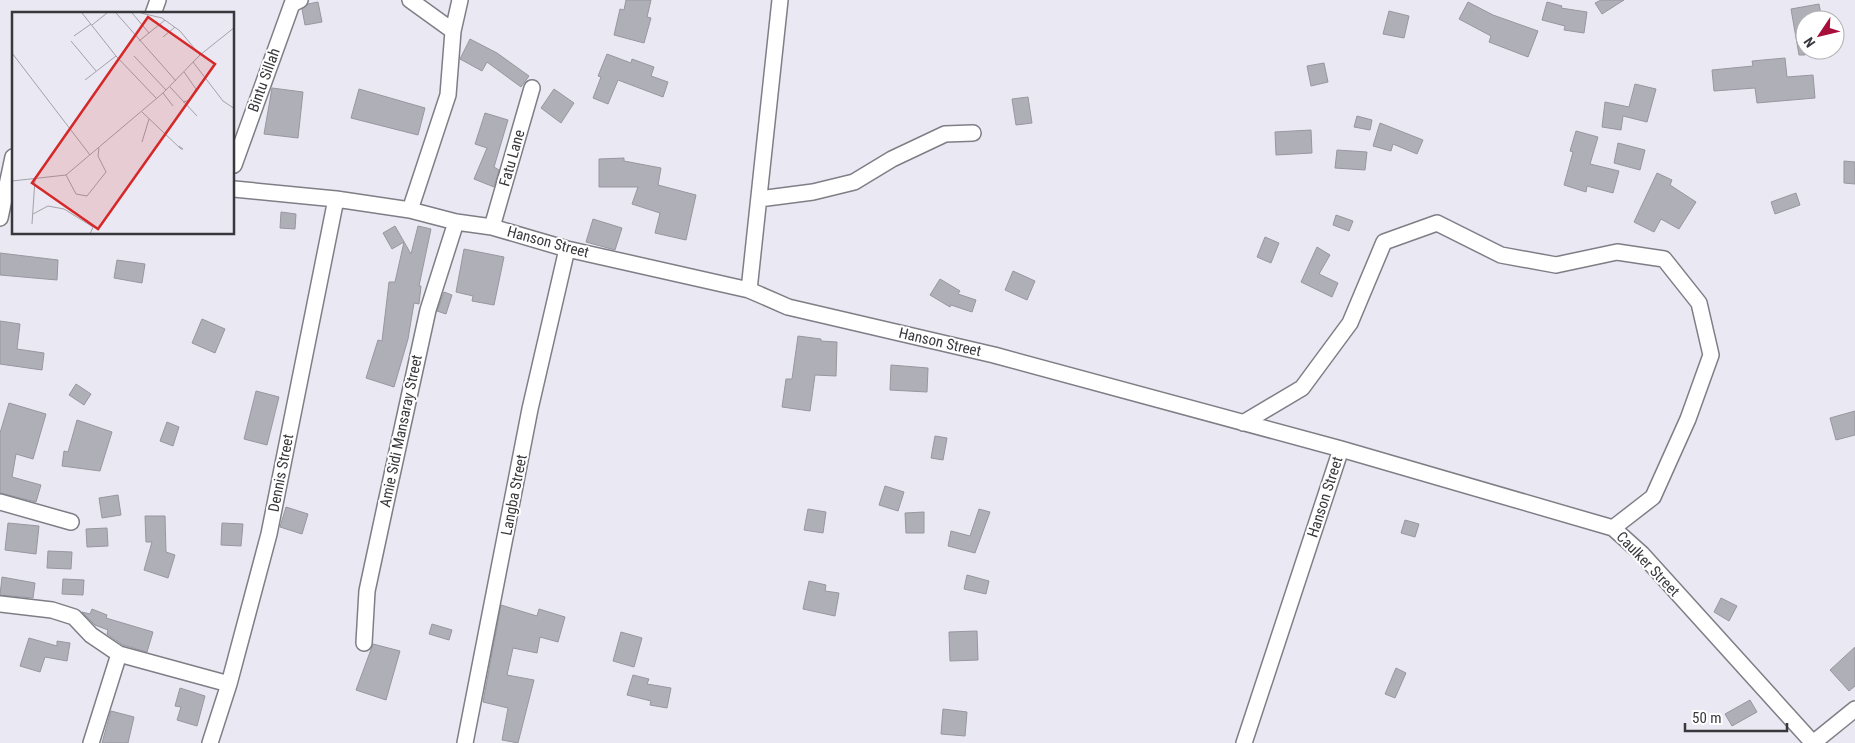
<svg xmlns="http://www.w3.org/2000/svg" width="1855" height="743" font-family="'Roboto Condensed',sans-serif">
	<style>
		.building { fill: #afafb7; stroke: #9897a0 }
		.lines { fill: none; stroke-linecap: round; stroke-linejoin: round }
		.minor-casing { stroke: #7e7e86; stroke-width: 18 }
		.minor { stroke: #fff; stroke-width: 15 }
		.labels { text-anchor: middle; stroke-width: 4; stroke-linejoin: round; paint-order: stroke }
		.street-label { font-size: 15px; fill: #38373b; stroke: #fff }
		.inset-road { fill: none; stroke: #a3a2a9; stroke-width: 1 }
		.view { fill: #d62828; fill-opacity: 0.15; stroke: #d62828; stroke-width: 2.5 }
		.inset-edge { fill: none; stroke: #38373b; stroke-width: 2.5 }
	</style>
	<rect width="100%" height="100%" fill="#eae9f3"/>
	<path class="building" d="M626 0H651L647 17 651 18 644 43 614 35 620 9 624 10Z
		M1601 0H1624L1602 14 1595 3Z
		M318 2 322 22 305 25 302 9 308 4Z
		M1468 2 1493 15 1538 31 1528 57 1489 42 1491 36 1459 19Z
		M1547 2 1562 6 1561 8 1587 12 1584 33 1564 30 1565 26 1542 20Z
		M1819 4 1822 20H1805V55H1799L1791 9Z
		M1389 11 1409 16 1404 38 1383 34Z
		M470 39 497 53 529 76 521 87 487 62 482 71 460 59Z
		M607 54 631 63 632 59 654 67 651 76 668 82 663 97 618 80 608 104 593 98 601 77 598 76Z
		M1785 58 1787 77 1813 75 1815 98 1757 103 1755 88 1714 91 1712 70 1753 66 1752 61Z
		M1324 63 1328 82 1311 86 1307 66Z
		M1635 84 1656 89 1647 122 1623 116 1621 130 1602 127 1605 102 1629 107Z
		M272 88 303 92 298 138 264 134Z
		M359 89 425 108 418 135 351 118Z
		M554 89 574 103 561 123 541 108Z
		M1028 97 1032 123 1016 125 1012 99Z
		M485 113 508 120 494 167 499 170 494 187 474 179 487 148 475 144Z
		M1357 116 1372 120 1370 130 1354 127Z
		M1380 123 1423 140 1417 154 1393 144 1391 151 1373 146Z
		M1311 130 1312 153 1276 155 1275 132Z
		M1576 131 1598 137 1590 164 1619 171 1613 193 1587 186 1586 192 1564 185 1573 152 1570 151Z
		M1618 143 1645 150 1640 170 1614 163Z
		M1337 150 1367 152 1365 170 1335 168Z
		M624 158V161L661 168 658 185 696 195 686 240 655 233 660 213 632 204 638 187H599V159Z
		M1844 161 1855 162V184L1844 183Z
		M1657 173 1672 180 1670 185 1696 202 1679 229 1661 219 1654 232 1634 222Z
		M1796 193 1800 205 1775 214 1771 202Z
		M281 212 296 214 295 229 280 228Z
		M1336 215 1353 221 1349 231 1333 225Z
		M593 219 622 228 615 250 586 242Z
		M395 226 411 254 418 226 431 229 419 286H421L419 304 414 303 408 339 394 387 366 378 378 340 382 341 389 282H395L404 242 392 249 383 233Z
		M1265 237 1279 243 1271 263 1257 257Z
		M1317 247 1330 255 1319 274 1338 283 1332 297 1301 282Z
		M464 249 504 257 494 305 472 301 473 296 456 292Z
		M0 253 58 260 57 280 0 275Z
		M117 260 145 264 142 283 114 278Z
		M1013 271 1035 281 1027 300 1005 290Z
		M940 279 960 291 958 294 976 300 972 312 951 305 950 307 930 295Z
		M444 292 452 295 446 314 437 311Z
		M202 319 225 329 215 353 192 343Z
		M0 321 20 324 17 349 44 353 42 370 0 364Z
		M798 336 821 339V341L837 342 836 376 815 375 810 411 782 407 786 379H792Z
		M891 365 928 368 927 392 890 390Z
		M76 384 91 394 84 405 69 395Z
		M256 391 279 397 267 445 244 439Z
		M9 403 46 414 33 459 16 454 12 477 41 485 36 502 0 493V433Z
		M1855 411V435L1836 440 1830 418Z
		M77 420 112 432 100 471 62 466 64 451 68 452Z
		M167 422 179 427 173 446 160 441Z
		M935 436 947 438 943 460 931 458Z
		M885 486 904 492 898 511 879 505Z
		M118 495 121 515 102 518 99 498Z
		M286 507 308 514 302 534 280 527Z
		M808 509 826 512 823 533 804 530Z
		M979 509 990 512 975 553 948 546 951 531 970 536Z
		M924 512V533H906L905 513Z
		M145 516H165L166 552 175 555 168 578 144 570 152 542H146Z
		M1405 520 1419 524 1415 537 1401 533Z
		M8 523 39 526 36 554 5 550Z
		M222 523 243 524 241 546 221 545Z
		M107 528 108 546 87 547 86 529Z
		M48 551 72 552 71 569 47 568Z
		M967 575 989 581 986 594 964 589Z
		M2 577 35 583 33 598 0 595Z
		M63 579 84 580 83 595 62 594Z
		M809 581 826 585 825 591 839 593 835 616 803 609Z
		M1721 598 1737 606 1729 621 1714 612Z
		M501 605 537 616 539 609 565 617 558 642 540 637 537 653 513 648 507 675 534 680 518 743 502 740 508 708 483 702Z
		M92 609 107 615 106 618 153 632 147 652 123 645 107 634 108 630 95 625 82 612 90 614Z
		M432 624 452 630 449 640 429 634Z
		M977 631 978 660 950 661 949 632Z
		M621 632 642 638 634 667 613 661Z
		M29 638 57 646V641L70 643 67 661 45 657 40 672 20 666Z
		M373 644 400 651 386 700 356 690Z
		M1855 647V686L1849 691 1830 670Z
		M1396 668 1406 673 1395 698 1385 694Z
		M633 675 649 679 647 684 671 688 667 708 650 705 651 701 627 695Z
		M180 688 205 696 197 726 177 720 181 707 175 706Z
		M1750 700 1757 712 1732 726 1725 714Z
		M943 709 967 712 965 736 941 734Z
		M111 711 134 717 128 743H102Z"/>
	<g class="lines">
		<defs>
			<path id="minor" d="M410 0 453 31
				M153 14 158 0
				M234 165 292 4 300 0
				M234 189 336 199 410 210 456 222 492 227 567 249 749 290 788 307 994 355 1341 449 1613 528 1642 554 1813 743
				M759 199 813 192 854 182 892 159 945 134 973 133
				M410 210 448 95 453 31 460 0
				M0 218 13 157
				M492 227 532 88
				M749 290 780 0
				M1243 423 1302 388 1350 323 1384 242 1437 223 1501 255 1556 265 1617 252 1664 259 1699 303 1711 355 1688 419 1653 497 1613 528
				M0 502 71 522
				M0 604 52 610 74 617 91 635 119 654 229 684
				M364 643 367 591 385 507 428 310 456 222
				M91 743 119 654
				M210 743 229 684 269 534 336 199
				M465 743 530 409 567 249
				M1244 743 1341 449
				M1813 743 1855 709"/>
		</defs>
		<use href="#minor" class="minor-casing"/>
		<use href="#minor" class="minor"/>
	</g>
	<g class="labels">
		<g class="street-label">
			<text transform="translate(264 80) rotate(-70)" y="5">Bintu Sillah</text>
			<text transform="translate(512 158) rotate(-74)" y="5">Fatu Lane</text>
			<text transform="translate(548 242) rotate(15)" y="5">Hanson Street</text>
			<text transform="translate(940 342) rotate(13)" y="5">Hanson Street</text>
			<text transform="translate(401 431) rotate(-78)" y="5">Amie Sidi Mansaray Street</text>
			<text transform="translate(281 473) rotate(-79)" y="5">Dennis Street</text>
			<text transform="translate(514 495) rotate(-79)" y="5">Langba Street</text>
			<text transform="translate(1325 497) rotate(-72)" y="5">Hanson Street</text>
			<text transform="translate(1648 564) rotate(46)" y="5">Caulker Street</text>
		</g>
	</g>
	<g transform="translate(12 12)">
		<rect width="222" height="222" fill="#eae9f3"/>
		<path class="inset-road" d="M70 1 104 44M104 1 164 69M120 1 137 21M129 1 150 6 168 19 188 43M80 13 95 1M62 24 79 12M151 25 163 15M59 29 84 59M127 29 153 8M0 41 78 143M122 44 154 78M181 50 211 89 223 97M73 68 104 44 145 87M158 75 185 104M151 81 161 94M171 90 178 88 184 77 172 60M130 100 169 137H171L167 134M130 130 137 107M54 163 64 182 75 184 94 160 86 144 87 136M0 169 54 163 151 81 188 43 223 15M21 202 36 194 52 197 81 215 78 222M20 212 23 167"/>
		<path class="view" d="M136 5 203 52 86 217 20 171Z"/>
		<rect width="222" height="222" class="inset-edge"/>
	</g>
	<g transform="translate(1820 35) rotate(235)"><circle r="24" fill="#ffffff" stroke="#afafb1"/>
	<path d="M0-4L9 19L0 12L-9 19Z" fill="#a70e3a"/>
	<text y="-8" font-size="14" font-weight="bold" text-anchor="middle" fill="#38373b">N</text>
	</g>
	<path d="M1685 723v8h102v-8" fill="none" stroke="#38373b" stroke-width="2.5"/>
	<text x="1692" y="723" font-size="15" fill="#38373b" stroke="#ffffff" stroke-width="4" paint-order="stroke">50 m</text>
</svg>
